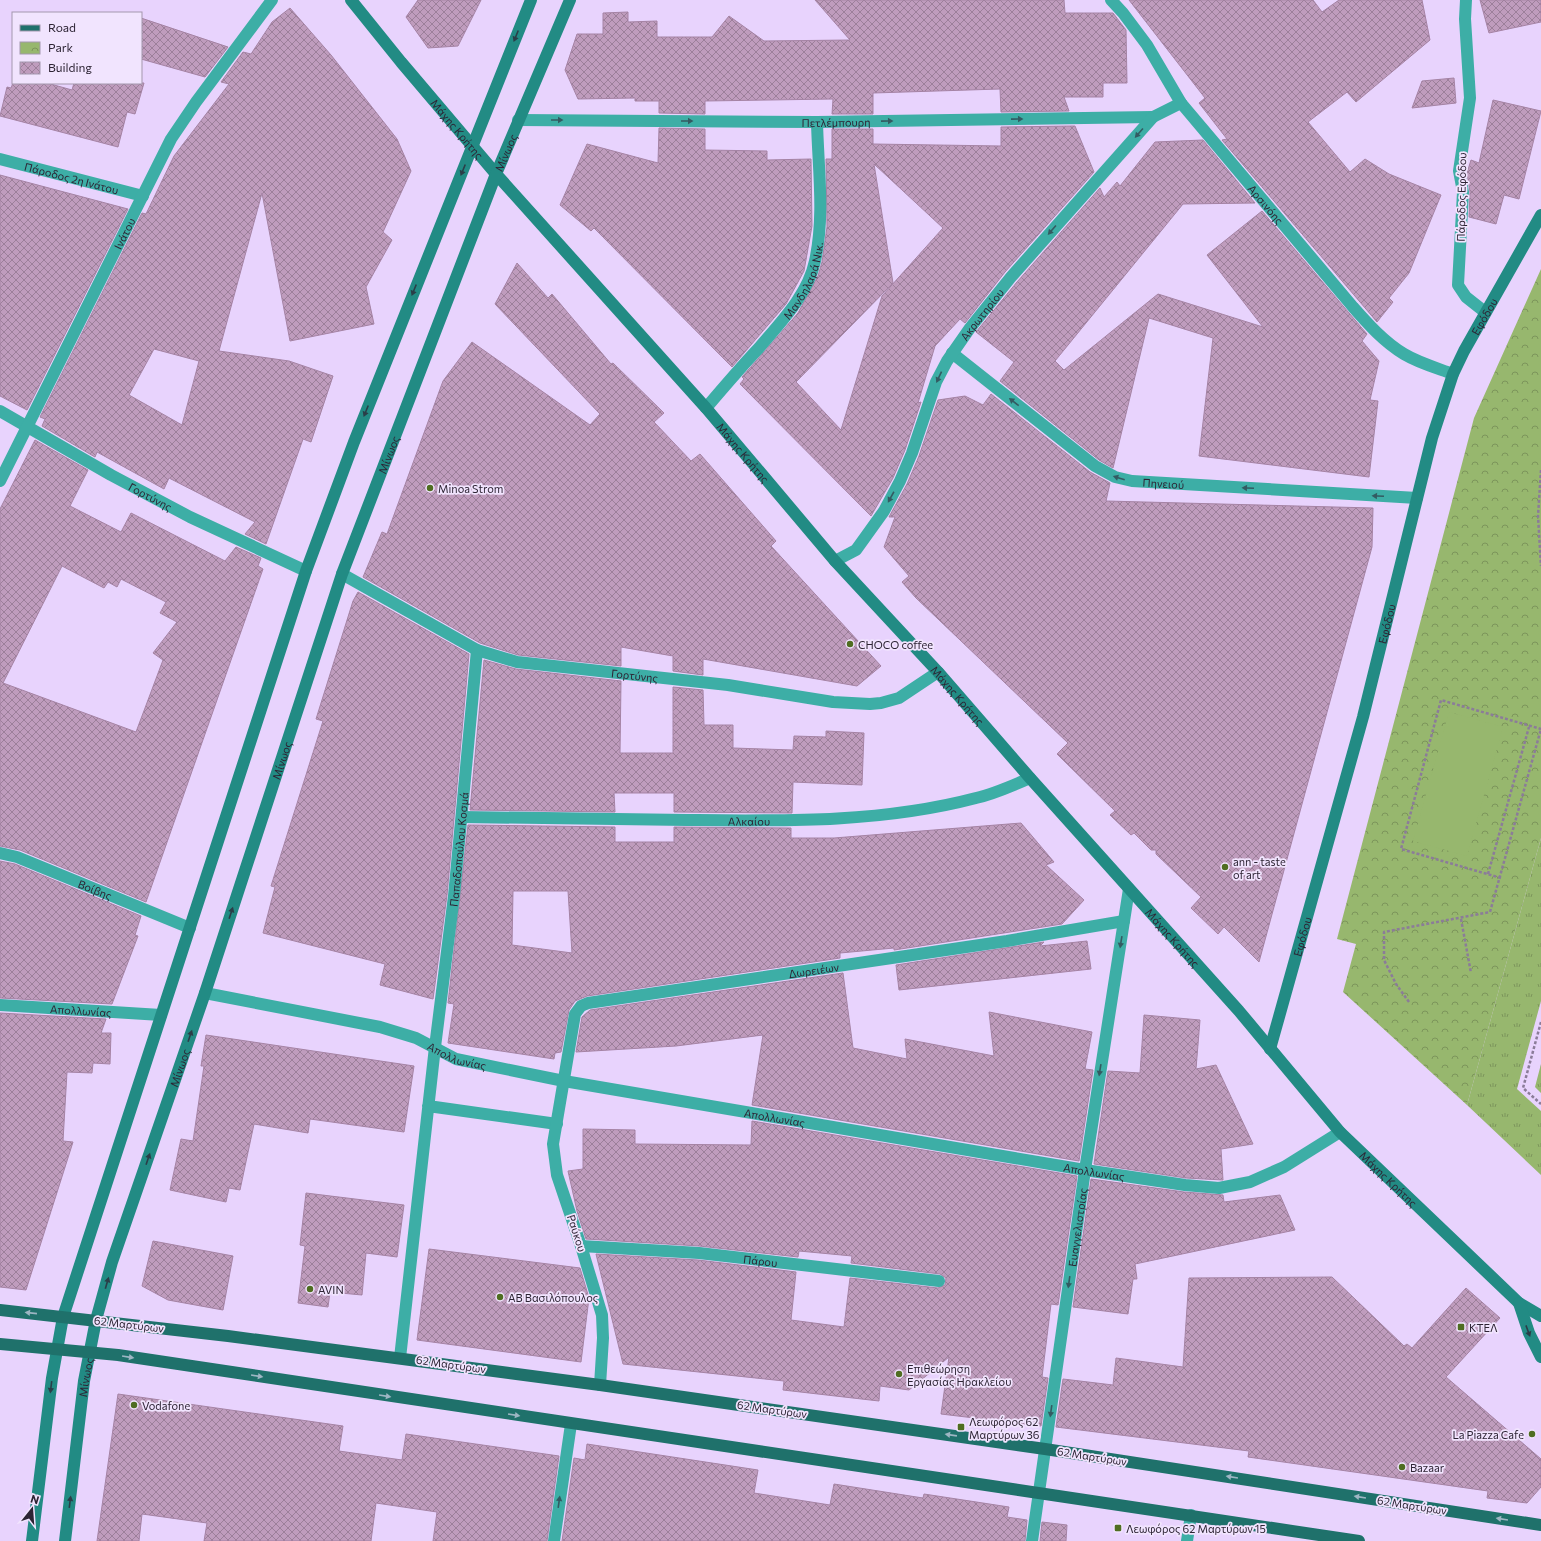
<svg xmlns="http://www.w3.org/2000/svg" width="1541" height="1541" font-family="Commissioner,sans-serif">
<style>
.grass{fill:url(#grass-tufts)}
.park{fill:url(#park-crowns)}
.garden{fill:#97b76e}
.building{fill:url(#building-cross-hatch);stroke:#a583a4;fill-rule:evenodd}
.lines{fill:none;stroke-linecap:round;stroke-linejoin:round}
.path{stroke:#8b7c99;stroke-width:2.5;stroke-dasharray:3 2;stroke-linecap:butt}
.lane{stroke:#3daea6;stroke-width:12}
.street{stroke:#3daea6;stroke-width:12}
.secondary{stroke:#228b84;stroke-width:12}
.primary{stroke:#1f716b;stroke-width:12}
.oneway{fill:#2a3e48}
.oneway2{fill:#335b62}
.oneway3{fill:#9db6c3}
.poi-dot{fill:#4f6d21;stroke:#f1e4fe;stroke-width:1.5}
.labels{text-anchor:middle;dominant-baseline:central;stroke-width:3.5;stroke-linejoin:round;paint-order:stroke}
.street-label{font-size:11px;fill:#2d2434;stroke:#f1e4fe}
.poi-label{font-size:11px;fill:#2d2434;stroke:#f1e4fe;text-anchor:start}
</style>
<defs>
<pattern id="grass-tufts" width="24" height="20" patternUnits="userSpaceOnUse"><rect width="24" height="20" fill="#97b76e"/><path d="M3 7l-1-3M5 7V3M7 7l1-3M15 17l-1-3M17 17v-4M19 17l1-3" fill="none" stroke="#7c955b"/></pattern>
<pattern id="park-crowns" width="20" height="18" patternUnits="userSpaceOnUse"><rect width="20" height="18" fill="#97b76e"/><path d="M2 6a3 3 0 1 1 6 0M12 15a3 3 0 1 1 6 0" fill="none" stroke="#7c955b"/></pattern>
<pattern id="building-cross-hatch" width="8" height="8" patternUnits="userSpaceOnUse"><rect width="8" height="8" fill="#bf9cbd"/><path d="M0 0l8 8M0 8l8-8" fill="none" stroke="#9c7f9a"/></pattern>
</defs>
<rect width="100%" height="100%" fill="#e8d3fd"/>
<path class="grass" d="M1541 838V1001L1517 1089 1541 1111V1175L1467 1105Z
M1541 1064V1093L1535 1087Z"/>
<path class="park" d="M1541 269V838L1467 1105 1343 992 1356 944 1337 939 1474 418Z"/>
<path class="garden" d="M1449 712 1503 727 1467 856 1413 841Z"/>
<path class="building" d="M418 0H481L458 46 428 48 406 17Z
M815 0H1064L1065 13H1113L1126 30 1127 83H1103V97H1064L1069 111 1001 112 1000 89 873 93V114H832L833 99 705 101V114L659 113V101H635V98L578 99 565 70 577 34H603V13L628 12V22L657 21V37H712L729 16 764 41 850 40Z
M1129 0H1313L1322 12 1339 0H1422L1430 40 1356 102 1347 92 1308 122 1350 172 1365 159 1389 174 1441 195 1409 273 1389 298 1393 302 1377 322 1222 140 1227 139 1199 103 1205 98Z
M1480 0H1541V22L1489 33Z
M290 8 331 55 397 139 411 171 383 232 392 240 366 287 374 324 290 341 262 193 219 351 289 361 333 376 311 442 303 439 266 544 245 534 255 522 169 478 164 489 97 452 95 457 42 426 45 419 40 417 142 213 146 214 174 156 229 84 221 82 243 52 251 54 272 22ZM154 349 199 361 182 425 129 395Z
M141 18 228 47 205 77 141 59Z
M1454 78 1456 103 1412 108 1422 81Z
M13 83H47L72 90 74 83H144L135 114 127 112 118 147 0 116 7 87 11 88Z
M1493 100 1541 111 1519 199 1504 195 1496 224 1469 217 1470 192 1467 173 1471 160 1479 163Z
M1075 126 1094 172 1005 272 965 323 960 319 935 346 918 403 921 402 905 450 893 478 871 516 740 384 744 379 742 377 798 313 818 276 822 262 827 227 826 159H832V129H873V144L1001 146V127ZM874 164 943 228 882 296 841 430 796 382 893 283Z
M659 128 705 129V150L767 151V160L811 159 812 226 804 271 786 304 732 367 594 228 591 231 560 205 587 144 658 163Z
M1203 140 1255 203 1183 204 1055 361 1064 370 1158 294 1263 327 1207 255 1262 211 1367 334 1362 341 1379 361 1370 400 1378 401 1369 477 1199 456 1213 338 1149 318 1113 468 1099 460 1000 381 1014 362 976 332 1017 282 1100 188 1104 197 1117 182 1120 186 1155 142Z
M0 175 128 209 27 410 0 396Z
M517 263 548 298 552 294 611 364 613 363 664 413 654 422 691 461 700 454 776 541 771 546 881 666 857 686 703 659V675L673 671V656L621 647V666L518 655 480 643 363 577 382 532 387 534 443 381 472 342 590 425 600 414 495 304Z
M991 394 1090 472 1110 483 1106 501 1373 508 1372 547 1259 962 1224 927 1218 934 1191 908 1201 897 1156 854V850H1151L1134 833 1131 835 1110 815 1115 811 1057 754 1068 743 916 598 902 582 909 576 884 547 895 517H889L907 484 919 456 938 400 965 396 983 405Z
M35 440 88 470 70 506 121 532 131 513 225 561 236 547 261 558 258 566 263 569 146 902 20 850 0 846V509ZM62 566 104 588 108 582 117 587 121 579 166 602 160 613 177 622 153 653 163 660 136 732 3 683Z
M358 592 469 654 447 895 433 999 380 985 385 964 263 933 275 887 271 886 323 721 316 719 353 601Z
M484 660 516 669 621 681 620 753H673V687L703 690 704 725H733V748L793 750 794 736 826 737V731L864 733 862 785 793 782 792 813 674 812V793H614L615 812 470 810Z
M1021 823 1054 862 1046 865 1084 900 1062 924 894 950V948L840 953V958L587 996 575 1001 569 1010 561 1052 555 1053 554 1059 448 1043 454 1004 448 1003 468 825 615 827V842H674V827L791 828V838H834ZM513 891H568L572 953 512 945Z
M0 861 15 864 141 916 135 935 138 936 112 1004 0 998Z
M1087 941 1091 969 899 990 896 965 1044 942 1040 946Z
M843 973 853 1048 907 1059 905 1039 994 1056 989 1012 1092 1032 1085 1069 1093 1070 1079 1161 752 1105 763 1035 676 1046 576 1052 582 1017 590 1010Z
M0 1013 106 1019 101 1033H111L110 1064 93 1063 92 1073 67 1072 63 1141 73 1142 26 1290 0 1287Z
M1144 1015 1200 1020 1196 1069 1216 1065 1253 1144 1221 1149 1223 1180 1186 1178 1094 1164 1108 1071 1140 1073Z
M206 1035 414 1066 404 1132 310 1119 308 1133 254 1124 240 1190 229 1188 226 1202 170 1190 181 1139 193 1141 204 1066H201Z
M752 1121 1077 1176 1058 1305 1051 1304 1042 1377 1048 1378 1041 1426 941 1414 949 1357 909 1390 880 1386 879 1401 783 1390 784 1381 623 1364 596 1254 698 1260 796 1272 791 1320 844 1327 850 1278 938 1288 945 1285 946 1278 940 1274 851 1263 852 1256 799 1251 798 1257 699 1246 586 1239 577 1211 568 1171 583 1169V1129L635 1130V1144L751 1145Z
M1091 1179 1184 1192 1223 1195 1224 1202 1280 1195 1295 1230 1135 1264 1137 1279H1133L1128 1314 1073 1307Z
M306 1193 404 1205 397 1257 366 1253 362 1295 330 1292 328 1307 298 1303 305 1246 300 1245Z
M153 1241 233 1256 223 1310 168 1300 142 1286Z
M429 1249 580 1268 589 1298 581 1362 417 1340Z
M1332 1277 1404 1346 1407 1344 1412 1348 1466 1288 1500 1318 1446 1377 1541 1459V1487L1527 1503 1487 1498 1488 1491 1248 1457 1249 1451 1056 1427 1063 1379 1113 1385 1116 1358 1183 1367 1189 1278Z
M118 1394 343 1426 339 1451 402 1460 406 1434 559 1456 547 1541H433L437 1512 376 1503 371 1541H204L207 1523 142 1514 139 1541H97Z
M587 1444 758 1470 754 1493 830 1505 834 1484 923 1498 924 1494 1009 1507 1007 1517 1027 1520 1025 1541H562L574 1458 585 1460Z
M1042 1522 1067 1525 1066 1541H1040Z"/>
<g class="lines">
<path class="path" d="M1541 470 1538 516 1541 566
M1488 874 1529 727
M1501 878 1401 849 1441 700 1541 729
M1461 919 1471 973
M1409 1002 1396 984 1384 960V932L1490 912 1541 729
M1541 1022 1523 1088 1541 1104"/>
<path class="lane" d="M428 1106 557 1124
M400 1358 435 1047"/>
<g class="street">
<path id="s1" d="M1111 0 1123 13 1147 45 1181 103 1353 307C1368 324 1384 342 1404 354 1419 363 1437 368 1453 374"/>
<path d="M1466 0 1465 19 1470 98 1459 171 1463 192 1458 285 1466 297 1485 312"/>
<path id="s2" d="M518 120 817 122 1153 117"/>
<path id="s3" d="M0 159 143 196"/>
<path id="s4" d="M952 353 1095 466 1115 477 1132 481 1417 498"/>
<path id="s5" d="M706 408C723 388 740 368 758 349 780 323 808 295 815 261 825 216 818 167 817 122"/>
<path id="s6" d="M0 411 111 475 190 517 306 571"/>
<path id="s7" d="M0 481 171 139 196 102 272 0"/>
<path id="s8" d="M835 561 856 550 884 511 900 481 912 453 936 382 947 361 970 328 1011 277 1153 117 1181 103"/>
<path id="s9" d="M342 574 477 650 517 662 728 685 833 702 870 704 881 703 899 698 938 672"/>
<path id="s10" d="M463 817C537 818 612 819 687 820 784 821 881 823 976 798 994 794 1012 786 1030 778"/>
<path id="s11" d="M0 853 17 857 190 928"/>
<path id="s12" d="M205 993 380 1027 416 1038 456 1059 564 1081 1085 1170 1185 1185 1219 1188 1250 1182 1284 1167 1340 1132"/>
<path id="s13" d="M0 1005 161 1015"/>
<path id="s14" d="M435 1047 454 896 477 650"/>
<path id="s15" d="M581 1246 699 1253 939 1281"/>
<path id="s16" d="M600 1385 603 1338 602 1315 581 1246 557 1175 553 1144 575 1014 581 1006 588 1003 1007 941 1124 921"/>
<path d="M554 1541 571 1424"/>
<path id="s17" d="M1032 1541 1085 1170 1129 889"/>
<path d="M1187 1541 1191 1515"/>
</g>
<g class="secondary">
<path id="s18" d="M351 0 401 62 496 174 706 408 835 561 938 672 1030 778 1239 1011 1340 1132 1519 1303 1541 1316"/>
<path id="s19" d="M1270 1049 1363 717 1432 438 1453 374 1464 351 1541 215"/>
<path d="M1519 1303 1529 1333 1541 1357"/>
<path d="M32 1541 52 1378 63 1317 306 571 354 442 531 0"/>
<path id="s20" d="M65 1541 84 1381 96 1320 112 1262 205 993 342 574 496 174 570 0"/>
</g>
<path class="primary" d="M0 1310 228 1336 600 1385 1045 1449 1541 1525
M0 1344 118 1355 1359 1541"/>
</g>
<defs><path id="oneway-solid" d="M-6-.8H1V-3.2L6.5 0L1 3.2V.8H-6Z"/></defs>
<g class="oneway">
<use href="#oneway-solid" transform="translate(516 36) rotate(112)"/>
<use href="#oneway-solid" transform="translate(463 170) rotate(112)"/>
<use href="#oneway-solid" transform="translate(414 290) rotate(112)"/>
<use href="#oneway-solid" transform="translate(366 411) rotate(112)"/>
<use href="#oneway-solid" transform="translate(231 913) rotate(-72)"/>
<use href="#oneway-solid" transform="translate(190 1036) rotate(-71)"/>
<use href="#oneway-solid" transform="translate(148 1159) rotate(-71)"/>
<use href="#oneway-solid" transform="translate(107 1283) rotate(-74)"/>
<use href="#oneway-solid" transform="translate(1528 1331) rotate(70)"/>
<use href="#oneway-solid" transform="translate(51 1387) rotate(97)"/>
<use href="#oneway-solid" transform="translate(70 1502) rotate(-83)"/>
</g>
<g class="oneway2">
<use href="#oneway-solid" transform="translate(1017 119) rotate(-1)"/>
<use href="#oneway-solid" transform="translate(557 120)"/>
<use href="#oneway-solid" transform="translate(687 121)"/>
<use href="#oneway-solid" transform="translate(887 121) rotate(-1)"/>
<use href="#oneway-solid" transform="translate(1139 133) rotate(131)"/>
<use href="#oneway-solid" transform="translate(1052 230) rotate(131)"/>
<use href="#oneway-solid" transform="translate(939 377) rotate(115)"/>
<use href="#oneway-solid" transform="translate(1014 402) rotate(-142)"/>
<use href="#oneway-solid" transform="translate(1119 478) rotate(-163)"/>
<use href="#oneway-solid" transform="translate(1248 488) rotate(-177)"/>
<use href="#oneway-solid" transform="translate(1378 496) rotate(-177)"/>
<use href="#oneway-solid" transform="translate(891 497) rotate(119)"/>
<use href="#oneway-solid" transform="translate(1121 942) rotate(99)"/>
<use href="#oneway-solid" transform="translate(1100 1070) rotate(99)"/>
<use href="#oneway-solid" transform="translate(1069 1282) rotate(98)"/>
<use href="#oneway-solid" transform="translate(1051 1411) rotate(98)"/>
<use href="#oneway-solid" transform="translate(559 1502) rotate(-82)"/>
</g>
<g class="oneway3">
<use href="#oneway-solid" transform="translate(31 1313) rotate(-174)"/>
<use href="#oneway-solid" transform="translate(128 1357) rotate(9)"/>
<use href="#oneway-solid" transform="translate(257 1376) rotate(9)"/>
<use href="#oneway-solid" transform="translate(385 1396) rotate(9)"/>
<use href="#oneway-solid" transform="translate(514 1415) rotate(9)"/>
<use href="#oneway-solid" transform="translate(951 1435) rotate(-172)"/>
<use href="#oneway-solid" transform="translate(1232 1477) rotate(-171)"/>
<use href="#oneway-solid" transform="translate(1360 1497) rotate(-171)"/>
<use href="#oneway-solid" transform="translate(1502 1519) rotate(-171)"/>
</g>
<g class="poi-dot">
<circle cx="430" cy="488" r="4"/>
<circle cx="850" cy="644" r="4"/>
<circle cx="1225" cy="867" r="4"/>
<circle cx="310" cy="1289" r="4"/>
<circle cx="500" cy="1297" r="4"/>
<rect x="1457" y="1323" width="8" height="8" rx="2"/>
<circle cx="899" cy="1374" r="4"/>
<circle cx="134" cy="1405" r="4"/>
<rect x="957" y="1423" width="8" height="8" rx="2"/>
<circle cx="1532" cy="1434" r="4"/>
<circle cx="1402" cy="1467" r="4"/>
<rect x="1114" y="1524" width="8" height="8" rx="2"/>
</g>
<g class="labels">
<g class="street-label">
<text stroke="none"><textPath href="#s2" startOffset="318">Πετλέμπουρη</textPath></text>
<text stroke="none"><textPath href="#s18" startOffset="167">Μάχης Κρήτης</textPath></text>
<text stroke="none"><textPath href="#s20" startOffset="1461">Μίνωος</textPath></text>
<text stroke="none"><textPath href="#s3" startOffset="74">Πάροδος 2η Ινάτου</textPath></text>
<text transform="translate(1461 197) rotate(-89)">Πάροδος Εφόδου</text>
<text stroke="none"><textPath href="#s1" startOffset="257">Αρσινόης</textPath></text>
<text stroke="none"><textPath href="#s7" startOffset="277">Ινάτου</textPath></text>
<text stroke="none"><textPath href="#s5" startOffset="162">Μανδηλαρά Νικ.</textPath></text>
<text stroke="none"><textPath href="#s8" startOffset="293">Ακρωτηρίου</textPath></text>
<text stroke="none"><textPath href="#s19" startOffset="765">Εφόδου</textPath></text>
<text stroke="none"><textPath href="#s18" startOffset="599">Μάχης Κρήτης</textPath></text>
<text stroke="none"><textPath href="#s20" startOffset="1137">Μίνωος</textPath></text>
<text stroke="none"><textPath href="#s4" startOffset="254">Πηνειού</textPath></text>
<text stroke="none"><textPath href="#s6" startOffset="173">Γορτύνης</textPath></text>
<text stroke="none"><textPath href="#s19" startOffset="441">Εφόδου</textPath></text>
<text stroke="none"><textPath href="#s9" startOffset="315">Γορτύνης</textPath></text>
<text stroke="none"><textPath href="#s18" startOffset="923">Μάχης Κρήτης</textPath></text>
<text stroke="none"><textPath href="#s20" startOffset="813">Μίνωος</textPath></text>
<text stroke="none"><textPath href="#s10" startOffset="286">Αλκαίου</textPath></text>
<text stroke="none"><textPath href="#s14" startOffset="199">Παπαδοπούλου Κοσμά</textPath></text>
<text stroke="none"><textPath href="#s11" startOffset="102">Βοίβης</textPath></text>
<text stroke="none"><textPath href="#s19" startOffset="117">Εφόδου</textPath></text>
<text stroke="none"><textPath href="#s18" startOffset="1247">Μάχης Κρήτης</textPath></text>
<text stroke="none"><textPath href="#s16" startOffset="626">Δωρειέων</textPath></text>
<text stroke="none"><textPath href="#s13" startOffset="81">Απολλωνίας</textPath></text>
<text stroke="none"><textPath href="#s12" startOffset="261">Απολλωνίας</textPath></text>
<text stroke="none"><textPath href="#s20" startOffset="489">Μίνωος</textPath></text>
<text stroke="none"><textPath href="#s12" startOffset="585">Απολλωνίας</textPath></text>
<text stroke="none"><textPath href="#s12" startOffset="909">Απολλωνίας</textPath></text>
<text stroke="none"><textPath href="#s18" startOffset="1571">Μάχης Κρήτης</textPath></text>
<text stroke="none"><textPath href="#s17" startOffset="317">Ευαγγελιστρίας</textPath></text>
<text transform="translate(577 1233) rotate(72)">Ραύκου</text>
<text stroke="none"><textPath href="#s15" startOffset="180">Πάρου</textPath></text>
<text transform="translate(129 1324) rotate(7)">62 Μαρτύρων</text>
<text transform="translate(451 1364) rotate(8)">62 Μαρτύρων</text>
<text stroke="none"><textPath href="#s20" startOffset="165">Μίνωος</textPath></text>
<text transform="translate(772 1409) rotate(8)">62 Μαρτύρων</text>
<text transform="translate(1092 1456) rotate(9)">62 Μαρτύρων</text>
<text transform="translate(1412 1505) rotate(9)">62 Μαρτύρων</text>
</g>
<g class="poi-label">
<text x="438" y="488">Minoa Strom</text>
<text x="858" y="644">CHOCO coffee</text>
<text x="1233" y="861">ann - taste<tspan x="1233" dy="13">of art</tspan></text>
<text x="318" y="1289">AVIN</text>
<text x="508" y="1297">ΑΒ Βασιλόπουλος</text>
<text x="1469" y="1327">ΚΤΕΛ</text>
<text x="907" y="1368">Επιθεώρηση<tspan x="907" dy="13">Εργασίας Ηρακλείου</tspan></text>
<text x="142" y="1405">Vodafone</text>
<text x="969" y="1421">Λεωφόρος 62<tspan x="969" dy="13">Μαρτύρων 36</tspan></text>
<text x="1524" y="1434" text-anchor="end">La Piazza Cafe</text>
<text x="1410" y="1467">Bazaar</text>
<text x="1126" y="1528">Λεωφόρος 62 Μαρτύρων 15</text>
</g>
</g>
<rect x="12" y="12" width="130" height="72" fill="#f1e4fe" stroke="#a397ad"/>
<rect x="20" y="25" width="20" height="6" fill="#1f716b" stroke="#a397ad"/>
<text x="48" y="32" font-size="12" fill="#2d2434">Road</text>
<rect x="20" y="42" width="20" height="12" fill="url(#park-crowns)" stroke="#a397ad"/>
<text x="48" y="52" font-size="12" fill="#2d2434">Park</text>
<rect x="20" y="62" width="20" height="12" fill="url(#building-cross-hatch)" stroke="#a397ad"/>
<text x="48" y="72" font-size="12" fill="#2d2434">Building</text>
<g transform="translate(32 1509) rotate(17)" stroke="#f1e4fe" stroke-width="3" paint-order="stroke">
<path d="M0-3L7 15L0 10L-7 15Z" fill="#2d2434"/>
<text y="-6" font-size="11" font-weight="bold" text-anchor="middle" fill="#2d2434">N</text>
</g>
</svg>
